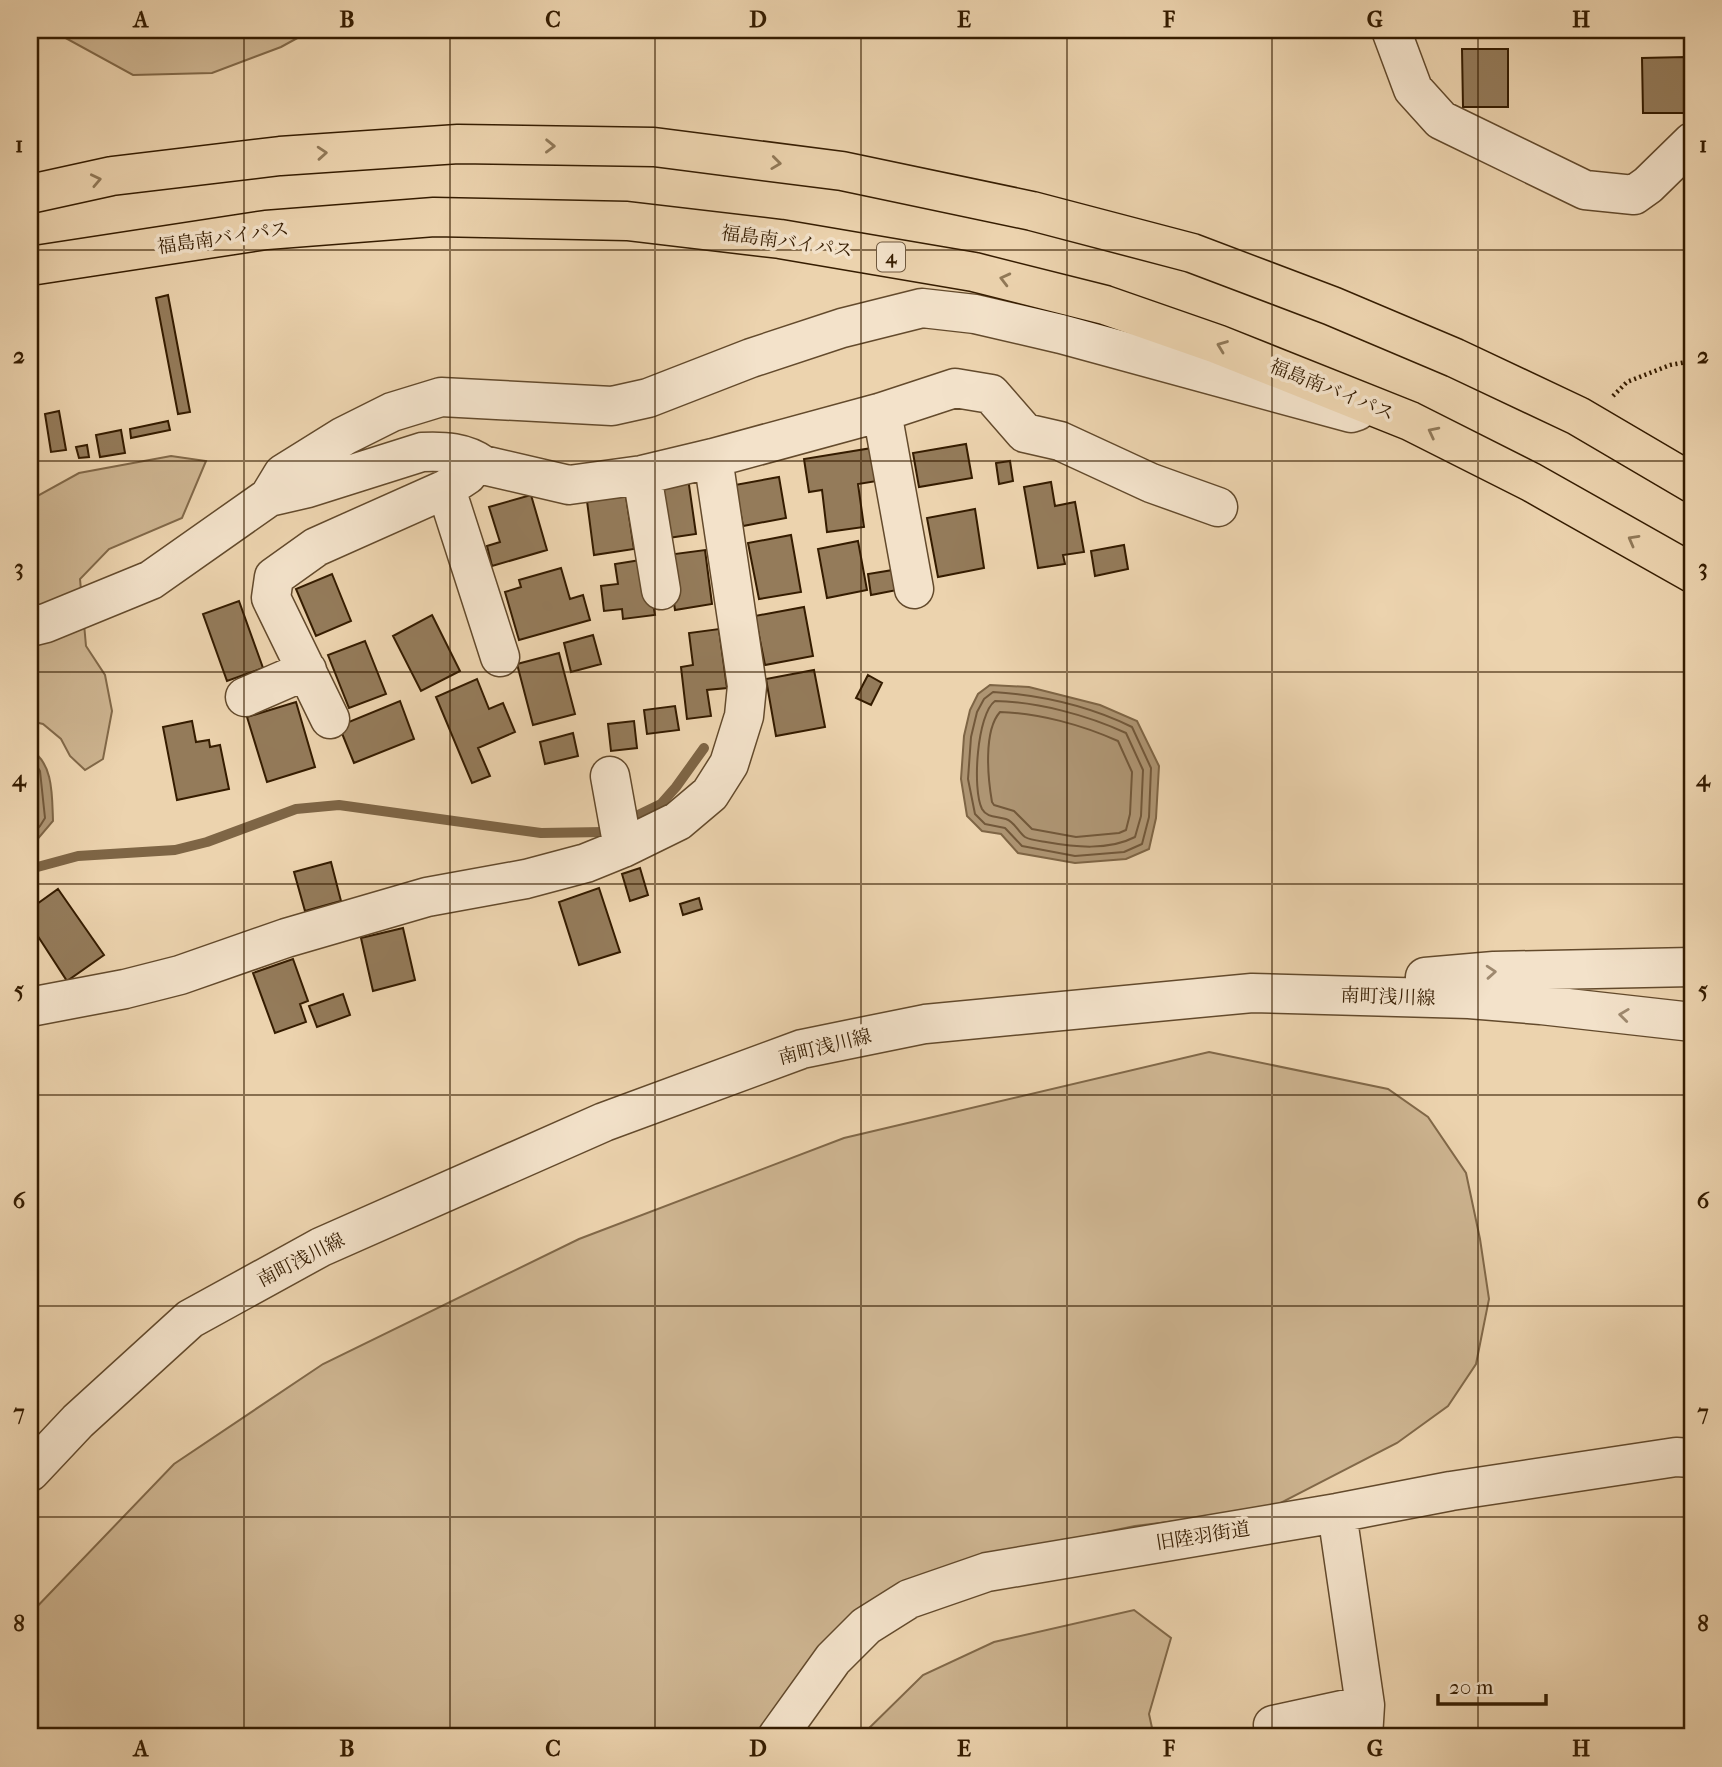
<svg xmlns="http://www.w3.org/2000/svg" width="1722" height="1767" font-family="'IM FELL French Canon','Noto Serif JP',serif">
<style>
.green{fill:#cdb490;stroke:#816848;stroke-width:2}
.water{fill:#ae9573;stroke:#7e6545;stroke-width:2}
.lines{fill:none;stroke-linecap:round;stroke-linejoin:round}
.shore{stroke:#72583a;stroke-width:2}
.stream{stroke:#7e6545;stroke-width:10}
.building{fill:#947b5a;stroke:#351c00;stroke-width:2}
.minor-casing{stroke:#634a2c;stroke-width:41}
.highway-casing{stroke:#351c00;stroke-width:41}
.path{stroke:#351c00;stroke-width:4.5;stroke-dasharray:2 3.5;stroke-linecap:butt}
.minor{stroke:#f3e2ca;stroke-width:38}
.highway{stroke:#ecd3ae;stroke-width:38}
.oneway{stroke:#907857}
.oneway2{stroke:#9e896f}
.grid{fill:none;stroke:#351c00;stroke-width:2;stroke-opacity:0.55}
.labels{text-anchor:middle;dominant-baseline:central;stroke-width:7;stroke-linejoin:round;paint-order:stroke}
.shield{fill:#f3e2ca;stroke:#6e573d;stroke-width:2}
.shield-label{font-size:18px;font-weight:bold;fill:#351c00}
.street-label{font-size:19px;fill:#351c00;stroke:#f3e2ca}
.neatline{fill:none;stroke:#351c00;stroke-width:2.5}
.grid-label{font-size:23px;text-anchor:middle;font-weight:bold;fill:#351c00}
</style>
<rect width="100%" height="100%" fill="#ecd3ae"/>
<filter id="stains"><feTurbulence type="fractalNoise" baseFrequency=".00286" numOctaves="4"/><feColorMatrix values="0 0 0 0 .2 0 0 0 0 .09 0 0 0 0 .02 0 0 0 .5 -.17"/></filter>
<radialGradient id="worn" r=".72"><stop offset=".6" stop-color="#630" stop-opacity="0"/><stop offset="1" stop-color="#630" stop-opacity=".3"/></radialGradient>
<path class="green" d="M30 30H312L281 47 212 73 133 75 62 36 30 33Z
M171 456 206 461 182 518 109 549 80 579 86 646 105 675 112 711 103 759 85 770 70 756 61 739 43 724 30 721V500L79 473Z
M1209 1052 1388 1089 1428 1117 1466 1173 1480 1239 1489 1299 1476 1364 1448 1406 1397 1443 1267 1510 1135 1526 1009 1552 901 1588 759 1737H30V1614L174 1464 323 1364 579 1239 844 1138Z
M1134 1610 1171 1638 1149 1714 1154 1737H860L923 1675 994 1642Z"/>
<path class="water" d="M990 685 1029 687 1100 705 1137 721 1159 766 1156 818 1149 849 1126 859 1075 863 1018 853 1001 834 982 831 967 816 961 779 964 736 970 710 978 694Z
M30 750C54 762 52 798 53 821L36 841 30 844Z"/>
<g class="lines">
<path class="shore" d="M993 692C1040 695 1089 706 1132 727L1151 768 1149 817 1142 844 1124 852 1075 856 1022 846 1005 828 985 824 975 814 968 779 971 737 977 712 984 699Z
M995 701C1038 702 1087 715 1126 733L1143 770 1141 816 1135 837C1108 851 1074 847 1046 842 1040 841 1030 840 1025 837 1018 832 1015 822 1006 819 997 816 987 818 982 809 972 789 977 714 995 701Z
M1000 712C1039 713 1082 725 1118 741L1132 772 1130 814 1126 830 1119 833 1076 837 1032 829 1014 811 994 805 992 802C988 779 983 731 1000 712Z
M30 758 33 760 40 771 45 818 40 826 30 836"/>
<path class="stream" d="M632 818 661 804 676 787 704 748
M30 869 78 856 175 850 207 842 296 809 339 805 541 833 604 832"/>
</g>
<path class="building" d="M1452 30H1510V37H1452Z
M1559 30H1618V36H1559Z
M1644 30H1691V33H1644Z
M1462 49H1508V107H1463Z
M1685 57 1686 113H1643L1642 58Z
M168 295 190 412 178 414 156 298Z
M59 411 66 450 51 452 45 414Z
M168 421 170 430 131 438 130 429Z
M121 430 125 453 100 457 96 435Z
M966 444 972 478 919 487 913 453Z
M87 445 89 457 79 458 76 447Z
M872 448 877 481 858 484 864 527 827 532 822 490 809 492 804 459Z
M1010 461 1013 481 999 484 996 463Z
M779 477 786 518 743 526 735 485Z
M688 478 696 534 661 539 653 484Z
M1051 482 1055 506 1075 502 1084 552 1063 555 1065 564 1038 568 1024 487Z
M531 495 547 550 492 566 487 546 500 542 489 507Z
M626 496 634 549 594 555 587 501Z
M975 509 984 568 938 577 927 518Z
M791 535 801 592 759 599 748 543Z
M858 541 867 590 827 598 818 549Z
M1124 545 1128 569 1095 576 1091 551Z
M705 550 712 604 675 610 667 555Z
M647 559 655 615 623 619 622 609 604 611 601 586 618 584 615 564Z
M561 568 570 599 583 595 590 620 519 640 505 592 521 587 519 580Z
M893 570 897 590 871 595 868 574Z
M332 574 351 621 316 636 296 589Z
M239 601 263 668 227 681 203 614Z
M804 607 813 656 765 665 755 616Z
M432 615 460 671 421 691 393 636Z
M719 629 727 688 707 690 711 716 687 719 681 667 693 665 689 633Z
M593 635 601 664 571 672 564 643Z
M365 641 386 694 349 708 328 655Z
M559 653 575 714 533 725 517 664Z
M814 670 825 727 776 736 766 679Z
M868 675 882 683 871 705 856 698Z
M477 679 489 709 503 703 515 732 478 748 490 776 472 783 436 697Z
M400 701 414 739 354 763 339 726Z
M296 702 315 767 267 782 247 717Z
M675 706 679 730 647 734 644 710Z
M192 721 196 742 209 740 210 747 220 745 229 789 177 800 163 727Z
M634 721 637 748 611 751 608 724Z
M573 733 578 756 545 764 540 742Z
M331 862 341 901 305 911 294 872Z
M640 868 648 895 630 901 622 874Z
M599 888 620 952 579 965 559 902Z
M58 889 104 955 67 981 30 924V909Z
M699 898 702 909 683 915 680 904Z
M403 928 415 980 373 991 361 938Z
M293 959 308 1001 300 1004 306 1022 275 1033 253 973Z
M343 994 350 1015 317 1027 309 1006Z"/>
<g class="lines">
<g class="minor-casing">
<path id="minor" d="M1391 30 1413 89 1441 120 1585 190 1634 195 1648 185 1692 142
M882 412 914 589
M467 475 446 489 500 657
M642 475 661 590
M269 497 283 474 344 436 392 412 441 397 612 406 648 398 751 358 842 328 922 308 975 314 1061 334 1351 413 1357 411
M30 627 46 623 151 580 269 497 308 488 422 452C444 451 465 452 483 465L569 485 642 475 713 458 882 412 955 388 991 394 1025 433 1060 441 1151 483 1218 507
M245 697 307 670
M330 719 271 598 274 577 316 547 446 489
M610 776 623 848
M1425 977 1494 971 1692 967
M30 1007 125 989 180 975 286 938 427 897 526 879 586 863 623 848 678 821 710 794 729 764 744 716 747 686 713 458
M30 1472 78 1421 190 1319 321 1247 604 1122 802 1049 925 1024 1252 993 1469 999 1541 1005 1692 1022
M1337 1513 1365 1705 1363 1737
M1273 1725 1365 1705
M777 1737 833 1659 866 1626 909 1599 987 1572 1337 1513 1451 1491 1676 1457 1692 1458"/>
</g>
<g class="highway-casing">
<path id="highway" d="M30 194 112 176 280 156 458 144 654 147 842 171 1032 211 1192 253 1332 306 1455 358 1578 416 1692 483
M30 266 266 230 434 217 627 221 780 239 974 272 1105 305 1217 344 1410 421 1531 482 1692 573"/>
</g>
<path class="path" d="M1613 396 1627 382 1670 365 1692 361"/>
<use href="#minor" class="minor"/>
<use href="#highway" class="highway"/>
</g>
<defs><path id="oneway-chevron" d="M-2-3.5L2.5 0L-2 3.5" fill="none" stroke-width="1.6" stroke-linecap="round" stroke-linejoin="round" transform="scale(1.75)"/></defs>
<g class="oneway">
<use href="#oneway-chevron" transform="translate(550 146) rotate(1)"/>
<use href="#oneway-chevron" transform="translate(322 153) rotate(-4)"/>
<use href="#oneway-chevron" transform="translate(776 163) rotate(7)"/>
<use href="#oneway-chevron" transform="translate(96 180) rotate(-12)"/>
<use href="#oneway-chevron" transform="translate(1005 279) rotate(-166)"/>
<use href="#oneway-chevron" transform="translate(1222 346) rotate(-159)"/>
<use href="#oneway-chevron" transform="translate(1433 432) rotate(-153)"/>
<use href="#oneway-chevron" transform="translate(1633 540) rotate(-151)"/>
</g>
<g class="oneway2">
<use href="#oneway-chevron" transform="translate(1491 972) rotate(-4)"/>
<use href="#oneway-chevron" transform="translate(1624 1015) rotate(-173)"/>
</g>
<path class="grid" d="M244 30V1737M450 30V1737M655 30V1737M861 30V1737M1067 30V1737M1272 30V1737M1478 30V1737M30 250H1692M30 461H1692M30 672H1692M30 884H1692M30 1095H1692M30 1306H1692M30 1517H1692"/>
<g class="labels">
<rect class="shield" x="877" y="242.5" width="28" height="29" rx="5"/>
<g class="shield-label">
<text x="891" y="257">4</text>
</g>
<g class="street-label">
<text transform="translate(223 238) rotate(-8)">福島南バイパス</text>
<text transform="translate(787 242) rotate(8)">福島南バイパス</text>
<text transform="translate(1332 390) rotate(22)">福島南バイパス</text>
<text transform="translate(1388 997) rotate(2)">南町浅川線</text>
<text transform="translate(825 1047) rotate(-14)">南町浅川線</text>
<text transform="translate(301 1260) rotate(-27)">南町浅川線</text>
<text transform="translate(1203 1536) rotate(-9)">旧陸羽街道</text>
</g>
</g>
<rect width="1722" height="1767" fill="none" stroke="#ecd3ae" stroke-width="77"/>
<path d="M1438 1694v10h108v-10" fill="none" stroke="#351c00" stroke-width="3.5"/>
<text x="1449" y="1694" font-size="21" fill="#351c00" stroke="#f3e2ca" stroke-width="5" paint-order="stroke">20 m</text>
<rect x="38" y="38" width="1646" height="1690" class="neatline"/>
<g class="grid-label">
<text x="141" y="27">A</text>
<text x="347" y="27">B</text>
<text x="553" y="27">C</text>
<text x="758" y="27">D</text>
<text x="964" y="27">E</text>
<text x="1169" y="27">F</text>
<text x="1375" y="27">G</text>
<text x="1581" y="27">H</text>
<text x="19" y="152">1</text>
<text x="1703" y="152">1</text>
<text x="19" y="363">2</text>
<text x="1703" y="363">2</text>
<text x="19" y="575">3</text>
<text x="1703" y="575">3</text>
<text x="19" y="786">4</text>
<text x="1703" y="786">4</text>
<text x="19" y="997">5</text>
<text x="1703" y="997">5</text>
<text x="19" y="1208">6</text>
<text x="1703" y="1208">6</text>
<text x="19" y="1420">7</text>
<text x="1703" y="1420">7</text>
<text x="19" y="1631">8</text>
<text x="1703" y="1631">8</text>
<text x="141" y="1756">A</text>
<text x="347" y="1756">B</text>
<text x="553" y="1756">C</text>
<text x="758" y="1756">D</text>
<text x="964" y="1756">E</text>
<text x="1169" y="1756">F</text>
<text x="1375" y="1756">G</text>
<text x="1581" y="1756">H</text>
</g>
<rect width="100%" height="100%" filter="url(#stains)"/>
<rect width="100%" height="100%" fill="url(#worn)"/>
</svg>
